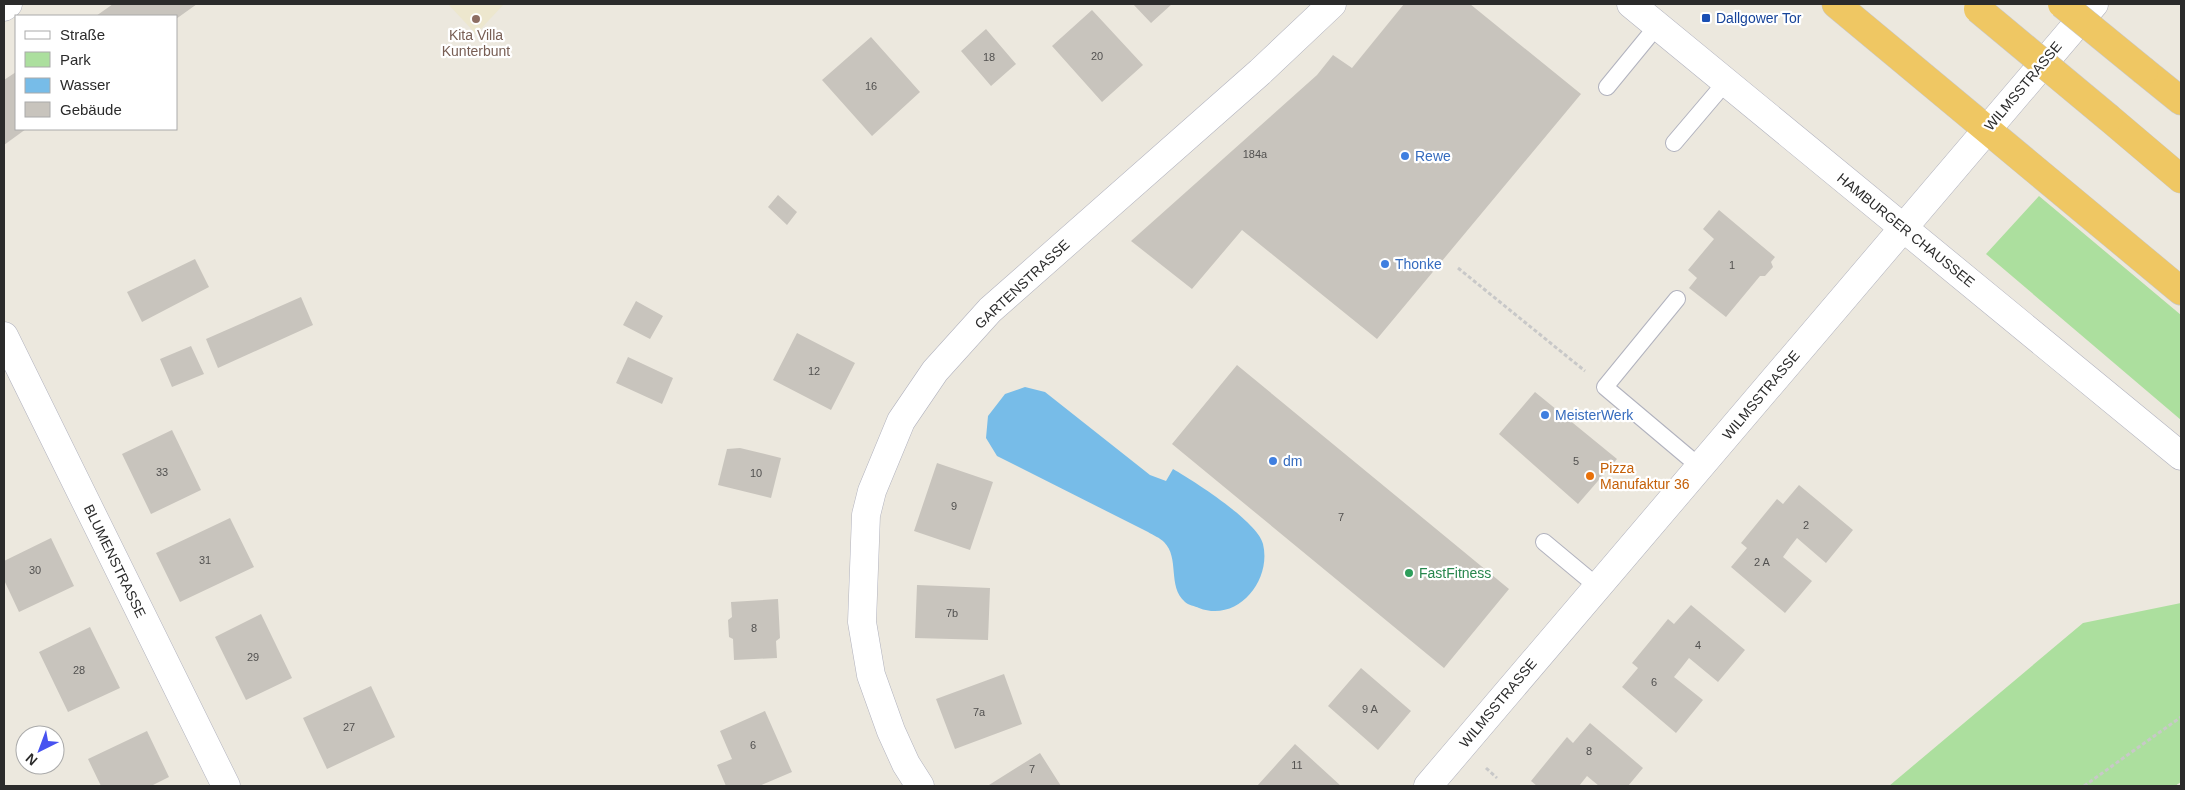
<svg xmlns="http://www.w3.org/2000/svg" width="2185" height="790" font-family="Arial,sans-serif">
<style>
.education{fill:#ede7ce}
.green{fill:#acdf9e}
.water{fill:#77bce8}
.building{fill:#c8c4bd}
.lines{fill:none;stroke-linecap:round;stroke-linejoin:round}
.service-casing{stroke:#b1b2be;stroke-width:18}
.minor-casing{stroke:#b1b2be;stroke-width:29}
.tertiary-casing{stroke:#b1b2be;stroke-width:29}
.trunk-casing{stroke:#c8c8c8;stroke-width:29}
.path{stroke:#c8c8c8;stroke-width:3;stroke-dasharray:4 2.5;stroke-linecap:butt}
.service{stroke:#fff;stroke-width:16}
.minor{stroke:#fff;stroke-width:28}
.tertiary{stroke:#fff;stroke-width:28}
.trunk{stroke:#efc763;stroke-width:28}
.trunk-bridge-casing{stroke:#c8c8c8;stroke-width:29;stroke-linecap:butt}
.trunk-bridge{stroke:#efc763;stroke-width:28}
.transit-dot{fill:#1a4fb4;stroke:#fff;stroke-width:2}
.education-dot{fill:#8d6e63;stroke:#fff;stroke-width:2}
.shop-dot{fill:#3f7fe0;stroke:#fff;stroke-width:2}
.food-dot{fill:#e8710a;stroke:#fff;stroke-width:2}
.leisure-dot{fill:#2e9e5b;stroke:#fff;stroke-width:2}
.labels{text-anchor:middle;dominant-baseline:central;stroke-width:4.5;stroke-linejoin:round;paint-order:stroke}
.number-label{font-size:11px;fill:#525150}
.transit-label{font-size:14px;fill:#164399;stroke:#fff;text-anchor:start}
.education-label{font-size:14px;fill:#785e54;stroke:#fff}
.street-label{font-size:14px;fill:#2b2b2b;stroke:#fff}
.shop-label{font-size:14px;fill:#366cbe;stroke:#fff;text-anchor:start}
.food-label{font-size:14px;fill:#c56008;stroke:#fff;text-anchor:start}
.leisure-label{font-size:14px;fill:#27864d;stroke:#fff;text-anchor:start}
</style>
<rect width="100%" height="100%" fill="#ece8de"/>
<path class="education" d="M448 4H504L476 34Z"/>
<path class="green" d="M2039 196 2181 315V420L1986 254Z
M2181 603V782L2175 786H1889L2083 623Z"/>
<path class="water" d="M1025 387 1045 392 1150 475 1166 481 1173 469C1194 481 1258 522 1263 544 1272 581 1237 623 1199 608 1195 606 1188 605 1185 602 1167 586 1180 558 1164 542 1160 538 1153 535 1148 532L997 456 986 438 988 416 1005 394Z"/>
<path class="building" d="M113 4H197L176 19V16H96Z
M1133 4H1172L1151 23Z
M1404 4H1470L1581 94 1377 339 1242 230 1192 289 1131 241 1317 75 1333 55 1352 68Z
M1092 10 1143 65 1102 102 1052 46Z
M986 29 1016 64 991 86 961 51Z
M871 37 920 92 872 136 822 80Z
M16 72V129H26L4 145V80Z
M778 195 797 212 787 225 768 207Z
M1719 210 1775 257 1771 262 1773 267 1765 276H1760L1726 317 1689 288 1697 278 1688 270 1714 239 1703 229Z
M195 259 209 287 142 322 127 292Z
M301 297 313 325 218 368 206 339Z
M636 301 663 316 650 339 623 325Z
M797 333 855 363 831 410 773 380Z
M191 346 204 374 172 387 160 359Z
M628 357 673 378 662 404 616 383Z
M1237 365 1509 589 1444 668 1172 444Z
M1535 392 1617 459 1578 504 1499 434Z
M172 430 201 490 151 514 122 454Z
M740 448 781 458 771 498 718 485 727 449Z
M937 463 993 482 970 550 914 531Z
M1799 485 1853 530 1826 563 1797 538 1790 547 1783 557 1812 581 1785 613 1731 567 1747 548 1741 543 1777 499 1783 504Z
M230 518 254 567 180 602 156 553Z
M51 538 74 586 19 612 4 580V561Z
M917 585 990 588 988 640 915 638Z
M778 599 780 638 776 641 777 658 734 660 733 639 729 637 728 620 732 617 731 602Z
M1691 605 1745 650 1718 682 1689 658 1682 667 1674 677 1703 700 1676 733 1622 687 1638 668 1632 663 1651 640 1668 619 1674 624Z
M261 614 292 678 246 700 215 637Z
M90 627 120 688 68 712 39 652Z
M1361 668 1411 711 1378 750 1328 706Z
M1004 674 1022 724 955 749 936 699Z
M371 686 395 737 327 769 303 718Z
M765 711 792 772 759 786H726L717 765 732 759 720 731Z
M1590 723 1643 768 1628 786H1599L1587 776 1579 786H1537L1531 781 1567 737 1573 743Z
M147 731 169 777 151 786H101L88 759Z
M1295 744 1341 786H1257Z
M1040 753 1061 786H990L989 785Z"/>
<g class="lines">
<g class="service-casing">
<path id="service" d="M1607 87 1657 26
M1674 143 1725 83
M1677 299 1605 387 1700 467
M1544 542 1598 587"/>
</g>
<g class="minor-casing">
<path id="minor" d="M1631 4 2181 456
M4 7 8 4
M4 336 226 786
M920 786 906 764 891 731 871 675 862 622 866 515 872 491 901 421 935 371 990 310 1260 72 1332 4"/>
</g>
<g class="tertiary-casing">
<path id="tertiary" d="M1428 786 2094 4"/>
</g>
<g class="trunk-casing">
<path id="trunk" d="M1836 4 2181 291
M2144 71 2181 101
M2109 118 2181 179"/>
</g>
<path class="path" d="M1458 268 1585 371
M1486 768 1497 778
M2084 786 2181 717"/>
<use href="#service" class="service"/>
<use href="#minor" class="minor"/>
<use href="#tertiary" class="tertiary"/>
<use href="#trunk" class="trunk"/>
<g class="trunk-bridge-casing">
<path id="trunk-bridge" d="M2062 4 2144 71
M1978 9 2109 118"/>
</g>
<use href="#trunk-bridge" class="trunk-bridge"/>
</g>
<rect class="transit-dot" x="1701" y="13" width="10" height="10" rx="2.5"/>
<circle class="education-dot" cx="476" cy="19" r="5"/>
<g class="shop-dot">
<circle cx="1405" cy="156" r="5"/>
<circle cx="1385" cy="264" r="5"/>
<circle cx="1545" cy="415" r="5"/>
<circle cx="1273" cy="461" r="5"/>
</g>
<circle class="food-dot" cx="1590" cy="476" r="5"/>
<circle class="leisure-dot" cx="1409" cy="573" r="5"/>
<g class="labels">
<g class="number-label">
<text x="1097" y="56">20</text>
<text x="989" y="57">18</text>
<text x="871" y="86">16</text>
<text x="1255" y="154">184a</text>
<text x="1732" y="265">1</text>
<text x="814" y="371">12</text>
<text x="1576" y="461">5</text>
<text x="162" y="472">33</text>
<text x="756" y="473">10</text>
<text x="954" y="506">9</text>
<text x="1341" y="517">7</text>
<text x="1806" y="525">2</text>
<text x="205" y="560">31</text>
<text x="1762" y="562">2 A</text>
<text x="35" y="570">30</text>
<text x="952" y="613">7b</text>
<text x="754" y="628">8</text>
<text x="1698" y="645">4</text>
<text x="253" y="657">29</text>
<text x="79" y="670">28</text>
<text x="1654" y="682">6</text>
<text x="1370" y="709">9 A</text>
<text x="979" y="712">7a</text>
<text x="349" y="727">27</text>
<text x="753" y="745">6</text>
<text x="1589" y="751">8</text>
<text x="1297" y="765">11</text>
<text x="1032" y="769">7</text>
</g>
<g class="transit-label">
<text x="1716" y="18">Dallgower Tor</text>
</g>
<g class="education-label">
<text x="476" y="35">Kita Villa<tspan x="476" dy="16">Kunterbunt</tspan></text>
</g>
<g class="street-label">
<text transform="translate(2023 86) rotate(-50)">WILMSSTRASSE</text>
<text transform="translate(1906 230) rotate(39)">HAMBURGER CHAUSSEE</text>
<text transform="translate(1022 284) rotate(-43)">GARTENSTRASSE</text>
<text transform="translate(1761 395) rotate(-50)">WILMSSTRASSE</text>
<text transform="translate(115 561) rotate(64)">BLUMENSTRASSE</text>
<text transform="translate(1498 703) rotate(-50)">WILMSSTRASSE</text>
</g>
<g class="shop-label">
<text x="1415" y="156">Rewe</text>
<text x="1395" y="264">Thonke</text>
<text x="1555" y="415">MeisterWerk</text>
<text x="1283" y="461">dm</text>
</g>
<g class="food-label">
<text x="1600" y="468">Pizza<tspan x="1600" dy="16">Manufaktur 36</tspan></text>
</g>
<g class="leisure-label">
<text x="1419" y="573">FastFitness</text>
</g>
</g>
<rect width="2185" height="790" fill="none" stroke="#2b2b2b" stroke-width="10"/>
<rect x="15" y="15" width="162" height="115" fill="#ffffff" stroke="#aaaaaa"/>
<rect x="25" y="31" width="25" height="8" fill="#ffffff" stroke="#aaaaaa"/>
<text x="60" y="40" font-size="15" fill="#2b2b2b">Straße</text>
<rect x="25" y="52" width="25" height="15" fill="#acdf9e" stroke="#aaaaaa"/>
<text x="60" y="65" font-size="15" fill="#2b2b2b">Park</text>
<rect x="25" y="78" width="25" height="15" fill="#77bce8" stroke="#aaaaaa"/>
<text x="60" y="90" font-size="15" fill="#2b2b2b">Wasser</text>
<rect x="25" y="102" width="25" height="15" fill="#c8c4bd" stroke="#aaaaaa"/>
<text x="60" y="115" font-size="15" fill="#2b2b2b">Gebäude</text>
<g transform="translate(40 750) rotate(222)"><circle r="24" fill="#ffffff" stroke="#aaaaaa"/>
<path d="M0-4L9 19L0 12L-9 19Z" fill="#4752f0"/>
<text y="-8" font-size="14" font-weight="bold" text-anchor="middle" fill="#2b2b2b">N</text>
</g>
</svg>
